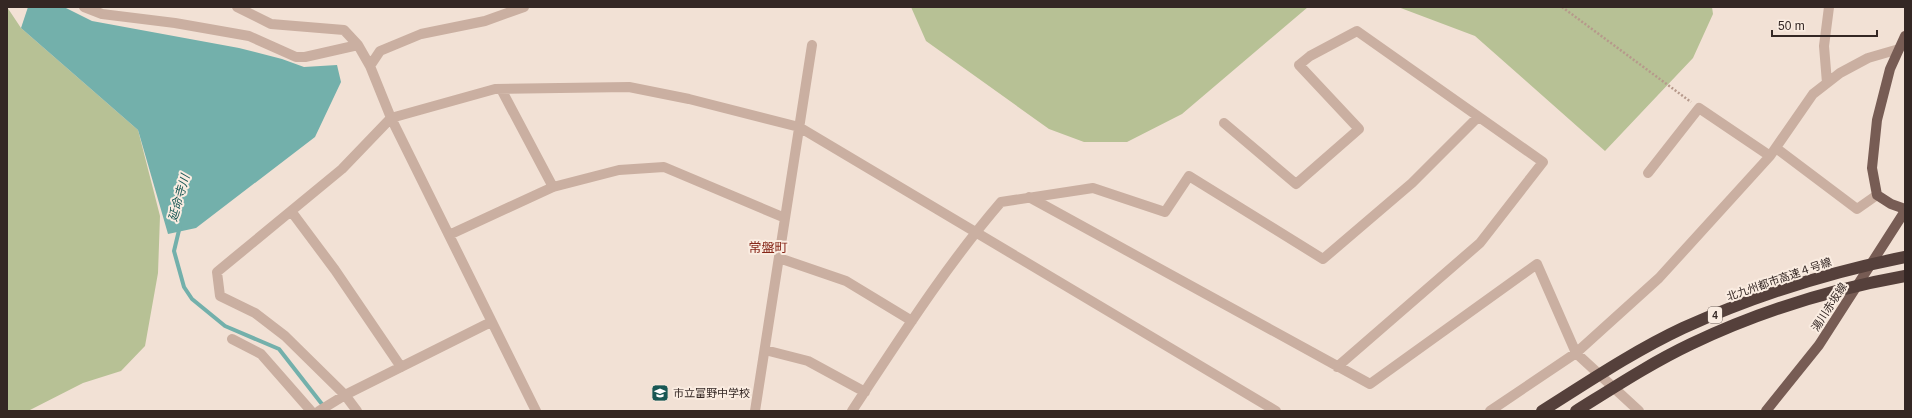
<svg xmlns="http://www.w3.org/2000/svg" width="1912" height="418" font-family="Helvetica,'Noto Sans JP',sans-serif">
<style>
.green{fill:#b7c195}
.water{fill:#73b0ab}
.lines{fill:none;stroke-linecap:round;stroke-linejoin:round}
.stream{stroke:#73b0ab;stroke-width:4}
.path{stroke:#b6998b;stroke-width:2.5;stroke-dasharray:2 2;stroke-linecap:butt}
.minor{stroke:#caafa1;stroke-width:10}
.major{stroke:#775c54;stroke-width:10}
.highway-bridge{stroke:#55403b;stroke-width:12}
.labels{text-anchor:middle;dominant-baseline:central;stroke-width:4;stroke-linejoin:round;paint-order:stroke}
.shield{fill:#faece1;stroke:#6f625d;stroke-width:1}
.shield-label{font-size:10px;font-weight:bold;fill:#342724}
.street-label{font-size:11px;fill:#342724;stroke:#faece1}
.poi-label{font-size:11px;fill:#342724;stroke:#faece1;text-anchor:start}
.water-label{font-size:12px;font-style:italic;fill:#185754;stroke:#faece1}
.quarter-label{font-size:13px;fill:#862719;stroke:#faece1}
</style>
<rect width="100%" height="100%" fill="#f2e1d5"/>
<path class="green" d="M7 7 21 28 138 130 160 216 158 273 145 346 121 371 83 383 28 411H7Z
M911 7H1308L1182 114 1127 142H1084L1049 129 926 41Z
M1398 7H1712L1713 14 1693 58 1605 151 1475 36Z"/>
<path class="water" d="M28 7H64L92 21 239 48 282 59 304 67 337 65 341 82 315 137 196 228 168 234 138 130 21 28Z"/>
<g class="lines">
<path class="stream" d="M180 226 174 251 184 287 192 299 225 326 279 349 325 408"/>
<path class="path" d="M1562 7 1691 102"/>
<path class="minor" d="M84 7 102 14 175 23 249 36 296 57H305L358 45 370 66 391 118 536 411
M237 7 271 24 344 30 358 45
M370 66 380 51 421 34 485 21 524 7
M1827 83 1824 46 1829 7
M501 89 553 187
M1224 123 1296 184 1359 129 1299 65 1310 56 1357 31 1543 162 1480 243 1337 367
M1776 148 1857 209 1877 195
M1648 173 1699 108 1770 156
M1029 197 1370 384 1537 264 1576 353 1639 411
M291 211 335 270 401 367
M449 235 553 187 619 170 664 167 785 218
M779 258 846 281 912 321
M232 339 261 354 311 411
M765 350 808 361 865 392
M319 411 345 395 491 322
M357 411 345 395 285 336 255 313 220 296 217 272 342 169 391 118 495 89 629 87 689 99 799 127 1276 411
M755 411 812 45
M852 411C899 340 945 267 1001 202L1093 188 1165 212 1189 176 1323 259 1412 183 1478 117
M1490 411 1576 353 1659 278 1770 156 1813 94 1840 73 1868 58 1899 49"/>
<path class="major" d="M1905 36 1890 69 1877 120 1872 168 1877 195 1891 204 1905 209
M1766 411 1819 345 1905 211"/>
<path class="highway-bridge" d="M1542 411C1588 382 1634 351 1683 328 1754 296 1829 272 1905 257
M1576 411C1613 388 1651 363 1691 344 1758 312 1832 289 1905 276"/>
</g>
<defs>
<g id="school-square" transform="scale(0.9)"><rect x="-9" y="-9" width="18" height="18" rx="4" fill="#185754" stroke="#faece1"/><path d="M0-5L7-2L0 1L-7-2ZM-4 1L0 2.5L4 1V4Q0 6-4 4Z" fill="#fff"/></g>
</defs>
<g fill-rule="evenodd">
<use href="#school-square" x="660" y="393"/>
</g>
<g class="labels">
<rect class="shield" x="1708" y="307" width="14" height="16" rx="3"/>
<g class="shield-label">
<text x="1715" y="315">4</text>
</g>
<g class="street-label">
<text transform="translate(1779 279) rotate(-19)">北九州都市高速４号線</text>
<text transform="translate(1829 307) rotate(-57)">湯川赤坂線</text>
</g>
<g class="poi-label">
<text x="673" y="393">市立富野中学校</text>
</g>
<g class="water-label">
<text transform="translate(179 198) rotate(-74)">延命寺川</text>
</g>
<g class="quarter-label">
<text x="768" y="247">常盤町</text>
</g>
</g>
<rect width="1912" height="418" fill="none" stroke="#342724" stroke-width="16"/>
<path d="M1772 30v6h105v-6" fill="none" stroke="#342724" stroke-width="2"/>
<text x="1778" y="30" font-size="12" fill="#342724" stroke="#faece1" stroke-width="3" paint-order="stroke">50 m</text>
</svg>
